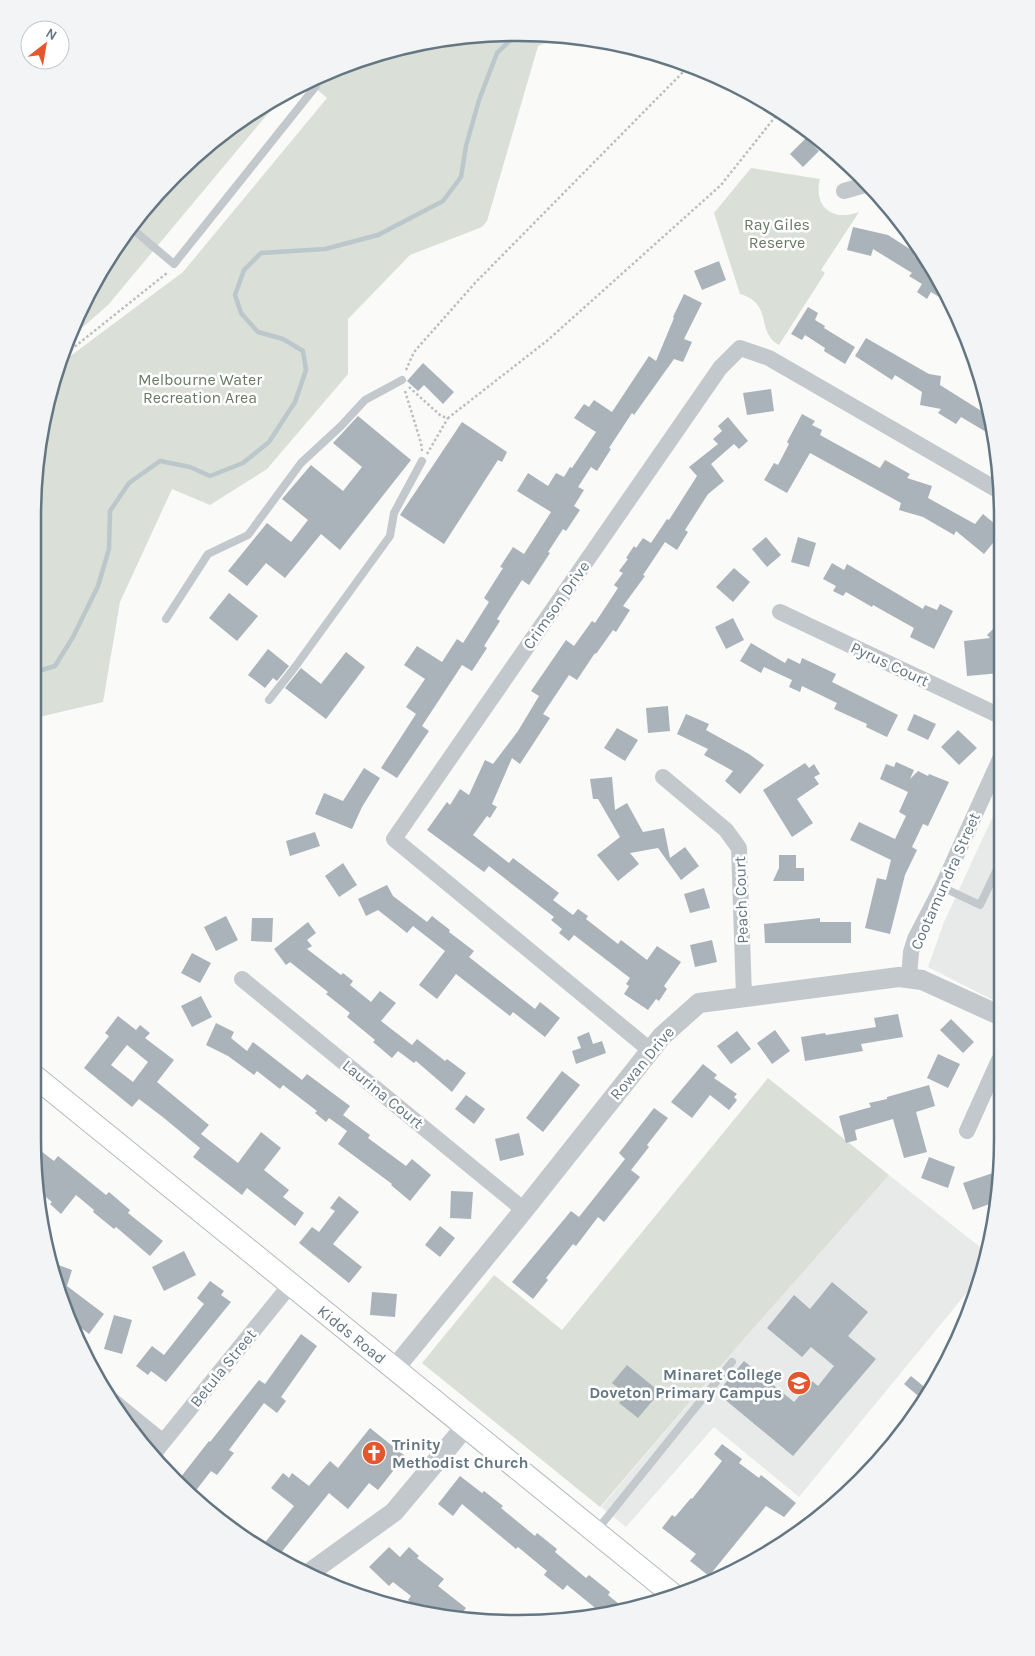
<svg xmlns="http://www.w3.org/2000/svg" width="1035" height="1656" font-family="Karla,sans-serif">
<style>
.built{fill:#e8e9e9}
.green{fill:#dadfd7}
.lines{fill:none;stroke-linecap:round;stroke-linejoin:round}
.stream{stroke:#bbc7cb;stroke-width:4.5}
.building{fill:#aab3b9;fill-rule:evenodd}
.secondary-casing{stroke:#b3babf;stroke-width:24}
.path{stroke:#bbbfc2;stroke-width:2.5;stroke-dasharray:2.5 2.5;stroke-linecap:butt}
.service{stroke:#c3c8cc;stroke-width:8}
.minor{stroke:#c3c8cc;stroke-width:16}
.tertiary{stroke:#c3c8cc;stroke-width:20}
.secondary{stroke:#fff;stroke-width:22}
.labels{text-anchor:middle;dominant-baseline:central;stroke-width:5;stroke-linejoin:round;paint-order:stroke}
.park-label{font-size:16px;fill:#687a64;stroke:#fff}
.street-label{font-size:16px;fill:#657683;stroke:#fff}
.poi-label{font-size:16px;font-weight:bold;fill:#657683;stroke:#fff;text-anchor:end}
.rim{fill:none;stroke:#657683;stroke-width:2.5}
</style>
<rect width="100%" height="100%" fill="#fafaf8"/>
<path class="built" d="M1000 801 999 1003 928 967 944 922Z
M889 1175 985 1251 978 1279 799 1497 714 1427 626 1527 601 1507 743 1340Z"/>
<path class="green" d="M549 34 565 36 538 46 487 221 482 227 410 255 348 319V374L267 469 210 505 172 489 120 602 103 702 35 718 37 454 61 363 183 272 327 98 308 82 362 58 454 37Z
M285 93 108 305 67 341 70 332 133 222 198 153 275 97Z
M751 168 820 179C813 207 833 222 859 212L821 270 825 273 779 345C755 331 774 304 740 294L714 213Z
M768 1078 889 1175 743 1340 600 1507 422 1363 494 1275 562 1330Z"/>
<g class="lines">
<path class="stream" d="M35 672 55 666 73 637 98 586 109 549 110 511 129 483 160 461 190 467 210 476 243 463 269 442 295 402 306 370 303 351 283 339 258 332 241 313 235 295 244 270 261 253 325 249 378 235 443 201 461 177 466 146 479 100 497 53 516 35"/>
</g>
<path class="building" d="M806 138 819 151 803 167 790 154Z
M853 227 888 235 916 253 914 256 929 265 954 306 931 292 927 299 917 292 922 284 909 276 912 273 873 249 871 256 847 250Z
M719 261 726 280 702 290 694 271Z
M684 294 702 303 684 339 692 342 683 362 674 359 634 415 632 413 609 448 611 449 597 471 591 467 578 487 584 490 574 506 580 510 566 531 563 529 548 552 550 553 529 585 522 580 497 619 500 621 484 646 487 648 472 671 462 665 422 726 429 731 397 778 381 768 416 714 406 707 425 679 404 665 417 646 442 662 457 639 463 643 489 602 484 598 503 568 500 567 513 547 524 554 551 512 517 491 528 473 548 486 556 473 564 477 570 467 572 468 596 432 574 418 584 404 589 407 594 400 612 412 649 356 656 361 674 318 673 317Z
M808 307 818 313 815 320 825 326 824 328 855 347 845 364 824 351 825 348 805 335 802 340 791 334Z
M866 338 929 374 941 376 940 385 983 412 988 403 993 436 961 417 956 424 938 413 941 409 920 405 922 392 895 375 892 380 855 356Z
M423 363 454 392 443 404 424 385 418 391 407 381Z
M771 389 774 411 747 415 743 393Z
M802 414 815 421 812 425 822 430 820 435 880 468 885 460 910 474 907 478 932 486 928 498 975 524 983 514 1001 529V533L984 554 956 531 954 535 923 517 899 510 901 503 810 453 787 493 764 480 774 463 778 465 789 444 787 442Z
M358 416 411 460 340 550 321 534 285 578 266 563 247 586 228 571 267 523 291 542 308 520 282 499 311 465 343 491 362 467 333 443Z
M728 417 748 441 739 449 734 444 711 464 724 481 708 494 685 530 688 532 677 550 665 542 643 575 645 576 623 606 630 610 616 632 613 630 596 654 595 653 577 680 569 675 543 714 550 718 520 764 512 758 492 804 497 807 490 818 487 816 473 835 509 863 513 858 559 893 553 900 573 915 578 909 588 916 586 919 618 944 621 940 647 960 657 946 681 962 664 986 667 989 659 1001 656 999 648 1010 624 994 629 986 626 984 630 978 574 935 569 941 559 933 562 929 551 920 554 917 489 866 484 872 427 830 447 802 450 805 460 789 469 795 485 760 493 764 518 731 539 696 531 691 566 640 574 646 592 621 595 623 618 588 614 585 623 573 619 571 628 559 626 558 634 546 636 548 643 538 651 543 667 519 669 520 697 476 689 467 718 444 713 439 722 431 718 426Z
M462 422 507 452 502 462 498 460 444 544 400 515Z
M766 537 781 555 767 567 752 549Z
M798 537 816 543 809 567 791 562Z
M832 563 844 570 847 564 923 609 925 605 937 610 940 604 953 611 934 649 910 637 914 628 873 605 872 607 846 592 843 596 833 591 836 586 823 579Z
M734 568 750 582 733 602 716 587Z
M229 593 258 616 237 641 209 618Z
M733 618 744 640 726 649 715 627Z
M1001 621V673L967 676 964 641 990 638 987 635Z
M751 643 785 663 788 658 800 664 802 658 836 674 832 682 898 715 887 737 866 727 867 724 834 709 837 703 802 686 800 692 789 687 792 680 764 667 761 673 740 661Z
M268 649 289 666 277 681 273 678 265 688 248 675Z
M346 652 365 667 326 719 285 688 301 668 321 684Z
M668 706 670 731 648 733 646 708Z
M686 714 709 724 706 730 749 754 764 765 740 794 725 781 733 771 704 755 708 749 677 734Z
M914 714 936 724 928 740 907 730Z
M617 728 638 740 625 761 604 748Z
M958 730 977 748 959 765 941 747Z
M896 762 914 770 910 779 918 771 928 776 929 774 949 782 928 826 923 824 912 847 917 850 905 875 890 934 865 928 877 878 886 880 891 860 850 840 859 822 895 839 906 816 899 812 908 792 880 779 886 764 894 767Z
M805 763 809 768 814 764 820 774 814 777 819 784 797 799 813 823 792 837 763 790Z
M364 768 380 778 362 807 352 829 315 814 324 793 343 801Z
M612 777 615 810 627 803 643 832 664 828 670 858 685 847 699 866 681 880 658 848 630 853 639 864 618 881 597 855 620 837 598 799H593L590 779Z
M315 832 320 846 290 856 286 841Z
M779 855H796V868H804V881H773L779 868Z
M343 863 357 885 339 897 325 876Z
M387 885 393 896 427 922 432 916 450 930 449 932 474 951 469 957 535 1009 540 1002 560 1018 545 1037 513 1012 510 1016 456 974 437 999 419 985 445 951 413 926 407 933 378 910 366 916 358 899Z
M704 888 710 908 690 913 684 894Z
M226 916 238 940 216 951 204 927Z
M252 918H273L272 942 251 941Z
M820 918V922H851V943H765L764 924Z
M308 922 316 933 307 940 312 946 307 949 341 975 343 973 353 981 350 985 371 1002 380 991 396 1003 381 1021 412 1045 417 1039 445 1061 447 1059 466 1073 452 1092 416 1061 414 1063 398 1051 392 1058 373 1042 375 1040 347 1017 350 1013 326 994 328 992 290 962 286 965 274 949Z
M712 940 717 962 695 967 690 945Z
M192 953 211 963 200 983 181 973Z
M201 996 212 1017 192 1027 181 1006Z
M898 1014 903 1037 861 1044 863 1051 805 1061 801 1037 825 1033 826 1035 876 1027 874 1018Z
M118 1016 136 1030 140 1025 150 1033 145 1038 174 1060 157 1082 209 1125 201 1134 238 1163 261 1132 281 1148 264 1170 289 1190 283 1197 304 1213 295 1226 247 1188 242 1195 193 1157 200 1148 164 1118 139 1099 132 1107 84 1068 109 1036 105 1033ZM127 1045 148 1062 133 1082 111 1065Z
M951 1019 974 1042 963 1053 940 1030Z
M216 1023 234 1032 231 1038 247 1051 253 1042 302 1080 307 1074 350 1106 343 1115 370 1135 368 1138 406 1166 412 1159 431 1175 410 1201 391 1185 392 1184 338 1144 347 1131 329 1118 326 1122 315 1113 317 1111 283 1085 280 1089 257 1071 254 1075 228 1056 206 1045Z
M775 1030 790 1051 772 1064 757 1043Z
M737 1031 751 1049 731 1064 717 1046Z
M589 1032 593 1044 602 1041 606 1053 576 1064 572 1051 581 1048 577 1037Z
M938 1054 960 1064 948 1088 927 1078Z
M703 1064 717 1075 714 1078 737 1094 734 1097 737 1100 729 1110 710 1095 692 1118 671 1102Z
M562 1071 580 1085 543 1132 526 1118Z
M929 1085 935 1106 916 1112 927 1152 904 1158 893 1119 855 1130 857 1140 846 1143 839 1116 871 1107 869 1103 887 1099V1097Z
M466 1095 485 1109 474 1124 455 1109Z
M654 1108 668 1118 647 1145 649 1147 631 1170 640 1177 604 1222 598 1217 576 1246 573 1244 546 1278 548 1280 533 1299 512 1282 571 1211 579 1217 625 1159 619 1153Z
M519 1133 524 1155 500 1161 495 1139Z
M41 1151 54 1161 58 1156 106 1195 109 1192 130 1210 128 1213 163 1241 150 1256 116 1227 114 1229 93 1212 94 1210 76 1195 61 1214 50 1204 52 1202 42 1194 35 1157Z
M929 1157 955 1167 948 1188 921 1178Z
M999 1171 998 1201 973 1210 963 1183Z
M451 1191 473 1192 471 1219 450 1218Z
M339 1196 359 1212 333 1244 362 1267 349 1283 299 1243 312 1227 319 1232 335 1211 330 1208Z
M440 1226 455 1238 440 1257 425 1245Z
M184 1251 196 1275 164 1291 152 1267Z
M53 1263 72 1270 67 1286 104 1314 89 1334 72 1321 58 1294Z
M210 1281 224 1291 221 1295 231 1302 166 1382 151 1371 148 1375 136 1366 152 1346 164 1355 204 1304 197 1298Z
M832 1282 868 1312 848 1336 876 1359 793 1456 717 1393 744 1361 794 1402 812 1381 818 1386 834 1366 811 1347 802 1357 767 1328 794 1295 810 1309Z
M372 1292 397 1294 395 1317 370 1315Z
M114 1315 132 1320 122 1354 104 1349Z
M301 1334 317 1346 281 1397 286 1401 277 1413 264 1403 229 1450 234 1453 217 1475 211 1471 194 1493 180 1478 209 1441 210 1442 259 1380 265 1384Z
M627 1365 660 1392 638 1418 619 1403 626 1394 612 1383Z
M911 1376 928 1390 922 1399 904 1384Z
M370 1428 405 1456 378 1490 369 1483 348 1509 329 1493 280 1554 263 1545 294 1506 271 1488 283 1473 289 1478 292 1473 309 1486 330 1461 338 1468Z
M722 1444 742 1459 739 1463 759 1478 761 1475 796 1503 784 1517 766 1506 709 1576 690 1561 696 1554 662 1528 672 1515 675 1517 691 1498 692 1499 722 1461 714 1454Z
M460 1476 482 1493 484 1491 503 1506 501 1508 535 1536 537 1533 557 1549 555 1552 586 1578 589 1575 610 1592 608 1595 625 1609 599 1611 567 1585 563 1590 544 1575 547 1571 518 1547 516 1549 462 1504 453 1516 438 1504Z
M389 1547 400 1557 409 1547 419 1556 417 1558 444 1579 438 1586 466 1608 459 1617 419 1609 408 1600 411 1596 393 1582 389 1586 369 1567Z"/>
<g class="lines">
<g class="secondary-casing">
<g id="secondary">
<path id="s1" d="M33 1075 672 1594"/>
</g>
</g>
<path class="path" d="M325 80 339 69 377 55
M63 356 167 273
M406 370 414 352 475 283 689 66
M409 387 441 416 448 418 548 340 721 185 779 112
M405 391 421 443 422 451
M427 454 448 418"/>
<path class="service" d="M130 227 174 264 316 86
M166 619 208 554 248 535 301 463 341 426 365 400 402 380
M269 700 295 667 390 536 394 513 422 461
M942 887 980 905 1000 863
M597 1530 732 1362"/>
<path class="minor" d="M844 191 865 185
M780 612 1000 716
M663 777 726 830 739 848 744 996
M909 978 911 952 915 939 942 887 1000 759
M242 979 524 1210
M650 1050 394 839 720 368 740 348 769 358 1001 492
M967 1131 999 1060
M109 1398 163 1442
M155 1452 291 1284"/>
<path class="tertiary" d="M395 1368 524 1210 662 1036 699 1003 899 977 922 980 999 1015
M312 1571 394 1512 466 1426"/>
<use href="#secondary" class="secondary"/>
</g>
<defs>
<g id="school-disc" transform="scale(1.25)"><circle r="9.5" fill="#e4572e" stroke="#fff"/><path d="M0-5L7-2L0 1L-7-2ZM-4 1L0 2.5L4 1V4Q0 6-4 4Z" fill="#fff"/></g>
<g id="church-disc" transform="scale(1.25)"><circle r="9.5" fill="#e4572e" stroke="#fff"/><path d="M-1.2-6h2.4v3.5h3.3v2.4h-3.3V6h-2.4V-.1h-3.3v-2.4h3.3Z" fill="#fff"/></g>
</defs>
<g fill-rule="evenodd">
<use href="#school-disc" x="799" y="1383"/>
<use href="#church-disc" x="374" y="1453"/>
</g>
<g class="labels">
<g class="park-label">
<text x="777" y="224">Ray Giles<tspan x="777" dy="18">Reserve</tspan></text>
<text x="200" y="379">Melbourne Water<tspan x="200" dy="18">Recreation Area</tspan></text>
</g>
<g class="street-label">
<text transform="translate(556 605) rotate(-55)">Crimson Drive</text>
<text transform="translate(890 664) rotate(25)">Pyrus Court</text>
<text transform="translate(945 881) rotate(-66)">Cootamundra Street</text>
<text transform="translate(741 900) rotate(-92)">Peach Court</text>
<text transform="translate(642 1063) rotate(-50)">Rowan Drive</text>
<text transform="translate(383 1094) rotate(39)">Laurina Court</text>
<text stroke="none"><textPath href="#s1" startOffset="411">Kidds Road</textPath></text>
<text transform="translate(223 1368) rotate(-51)">Betula Street</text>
</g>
<g class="poi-label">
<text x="782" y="1374">Minaret College<tspan x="782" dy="18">Doveton Primary Campus</tspan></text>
<text x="392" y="1444" text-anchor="start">Trinity<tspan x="392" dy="18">Methodist Church</tspan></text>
</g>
</g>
<path d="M0 0H1035V1656H0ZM517 41H518A476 476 0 0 1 994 517V1139A476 476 0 0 1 518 1615H517A476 476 0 0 1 41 1139V517A476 476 0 0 1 517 41Z" fill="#f3f4f5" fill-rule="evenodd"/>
<path class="rim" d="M517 41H518A476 476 0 0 1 994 517V1139A476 476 0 0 1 518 1615H517A476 476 0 0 1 41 1139V517A476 476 0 0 1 517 41Z"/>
<g transform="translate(45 45) rotate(31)"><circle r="24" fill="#ffffff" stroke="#c1c8cd"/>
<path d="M0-4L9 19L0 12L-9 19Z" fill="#e4572e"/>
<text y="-8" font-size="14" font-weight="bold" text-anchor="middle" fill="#657683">N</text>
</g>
</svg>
